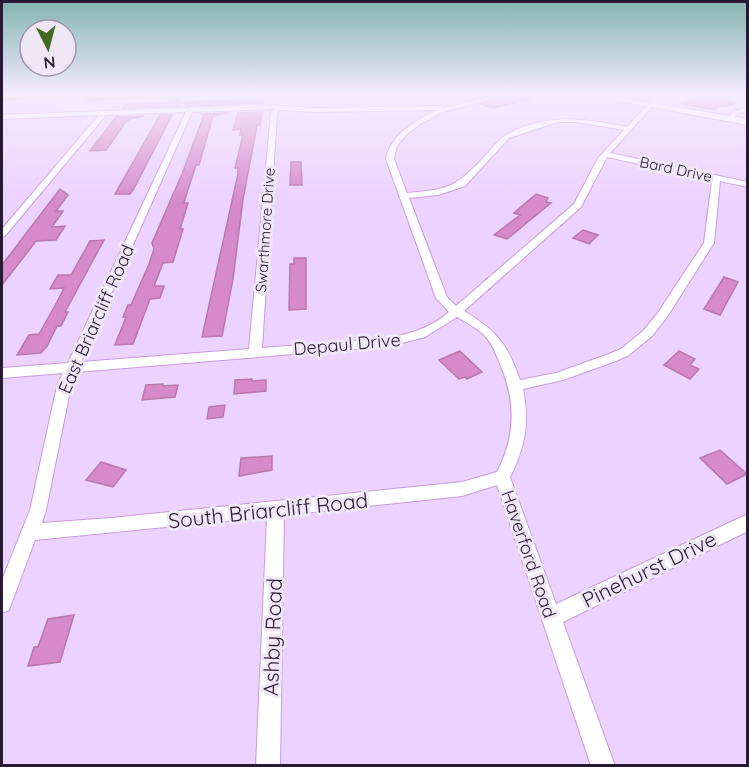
<svg xmlns="http://www.w3.org/2000/svg" width="749" height="767" font-family="Quicksand,sans-serif">
<style>
.forest{fill:#d3953f}
.building{fill:#d68acb;stroke:#b878ae;stroke-width:1.5}
.lines{fill:none;stroke-linecap:round;stroke-linejoin:round}
.minor-casing{stroke:#c69be0;stroke-width:2}
.secondary-casing{stroke:#c69be0;stroke-width:2}
.minor{fill:#fff;fill-rule:evenodd}
.secondary{fill:#fff;fill-rule:evenodd}
.labels{text-anchor:middle;dominant-baseline:central;stroke-width:6;stroke-linejoin:round;paint-order:stroke}
.far-street-label{font-size:15px;fill:#291933;stroke:#f0e7f6}
.street-label{font-size:18px;fill:#291933;stroke:#f0e7f6}
.near-street-label{font-size:21px;fill:#291933;stroke:#f0e7f6}
</style>
<rect width="100%" height="100%" fill="#ecd2fe"/>
<path class="forest" d="M2 95H260L84 101V96L2 101Z"/>
<path class="building" d="M171 95H182L178 102 179 106 123 108 126 104 167 103Z
M510 95H529L530 99 493 108 481 104Z
M708 96 735 104 718 107 715 110 681 104Z
M219 100V101L264 100 263 103 188 106 181 102Z
M262 112 260 125H257L243 199 233 279 222 336 202 337 238 174V168H235L243 135H240L241 129 233 130 238 113Z
M228 113 213 116 199 165H196L185 199 184 203H188L180 229H183L173 262 163 263 154 286H164L160 298 150 299 133 344 115 345 126 317H123L128 305H131L149 264 154 249 152 243 182 174 204 115 202 114Z
M160 115H172L133 190 130 194H115Z
M144 116 130 119 125 123 106 150 90 151 116 117Z
M291 162H301L302 185H290Z
M60 189 68 195 56 211H63L52 227 65 226 56 240 36 241 2 285V265Z
M536 194 548 198 546 202 551 203 507 239 494 235 520 215 514 213Z
M583 230 598 235 589 244 573 238Z
M104 240 65 312H68L61 326H57L47 346 41 353 17 355 29 335 39 334 57 302 64 288 50 289 58 275H71L90 241Z
M294 258H306V309L289 310 290 264H294Z
M724 277 738 282 720 315 704 309Z
M460 351 482 372 467 379 465 377 459 379 439 360Z
M679 351 695 359 690 365 699 369 690 379 664 365Z
M252 379V381L266 380V391L234 394 235 380Z
M163 384V386L178 385 175 397 142 400 146 385Z
M225 405 223 417 207 419 209 407Z
M720 450 747 474 727 484 700 458Z
M272 456V470L239 476 241 458Z
M101 462 126 470 113 487 86 480Z
M74 615 60 662 28 666 34 647H38L48 619Z"/>
<g class="lines">
<g class="minor-casing">
<path id="minor" d="M498 95H508L443 112 422 123 407 134 397 146 394 159 407 193C452 189 455 187 486 155 492 148 499 139 506 135 547 112 584 119 627 127L657 95H663L610 153 748 182V187L720 181 714 243 667 317 652 336 629 355 616 361 563 380 523 389C530 421 525 449 510 477L556 604 748 514V531L563 622 615 766H591L497 485 462 496 284 515 280 766H256L267 517 35 540 9 610 2 613V580L30 510 57 386 63 373 2 378V368L68 363 186 112 106 115 5 236 2 237V229L99 115 2 119V115L264 105 316 108 440 106 443 108ZM274 109 271 113 249 349 81 362 192 112ZM280 110 316 112 438 110C417 119 390 135 386 159L436 298 449 312C418 339 379 339 340 342 314 344 288 346 262 348L277 113ZM558 122H577L624 130 598 158 574 204 456 306 447 297 409 198 438 195 465 186 509 138ZM607 157 712 180 704 243 657 314 644 330 621 349 606 355 556 373 520 380C507 343 497 331 464 311L581 207ZM457 317C467 323 477 328 484 335 492 343 496 354 500 364 516 401 516 436 497 472L462 482 111 518 42 523 46 510 71 386 77 372 390 346 425 337Z
M748 107V111L738 113 732 120 727 119 734 111Z"/>
</g>
<g class="secondary-casing">
<path id="secondary" d="M586 95H605L748 119V125Z"/>
</g>
<use href="#minor" class="minor"/>
<use href="#secondary" class="secondary"/>
</g>
<linearGradient id="sky" x2="0" y2="1"><stop stop-color="#82b5b2"/><stop offset="0.47" stop-color="#f6ebff"/><stop offset="1" stop-color="#f6ebff" stop-opacity="0"/></linearGradient>
<rect width="749" height="202" fill="url(#sky)"/>
<g class="labels">
<g class="far-street-label">
<text transform="translate(676 169) rotate(12)">Bard Drive</text>
<text transform="translate(265 230) rotate(-86)">Swarthmore Drive</text>
</g>
<g class="street-label">
<text transform="translate(96 319) rotate(-66)">East Briarcliff Road</text>
<text transform="translate(347 344) rotate(-5)">Depaul Drive</text>
<text transform="translate(529 554) rotate(71)">Haverford Road</text>
</g>
<g class="near-street-label">
<text transform="translate(268 510) rotate(-6)">South Briarcliff Road</text>
<text transform="translate(649 569) rotate(-26)">Pinehurst Drive</text>
<text transform="translate(272 637) rotate(-88)">Ashby Road</text>
</g>
</g>
<rect width="749" height="767" fill="none" stroke="#291933" stroke-width="6"/>
<g transform="translate(48 48) rotate(174)"><circle r="28" fill="#f0e7f6" stroke="#a095a8" stroke-width="1.5"/>
<path d="M0-4.5L10 22L0 15L-10 22Z" fill="#456922"/>
<text y="-9" font-size="16" font-weight="bold" text-anchor="middle" fill="#291933">N</text>
</g>
</svg>
